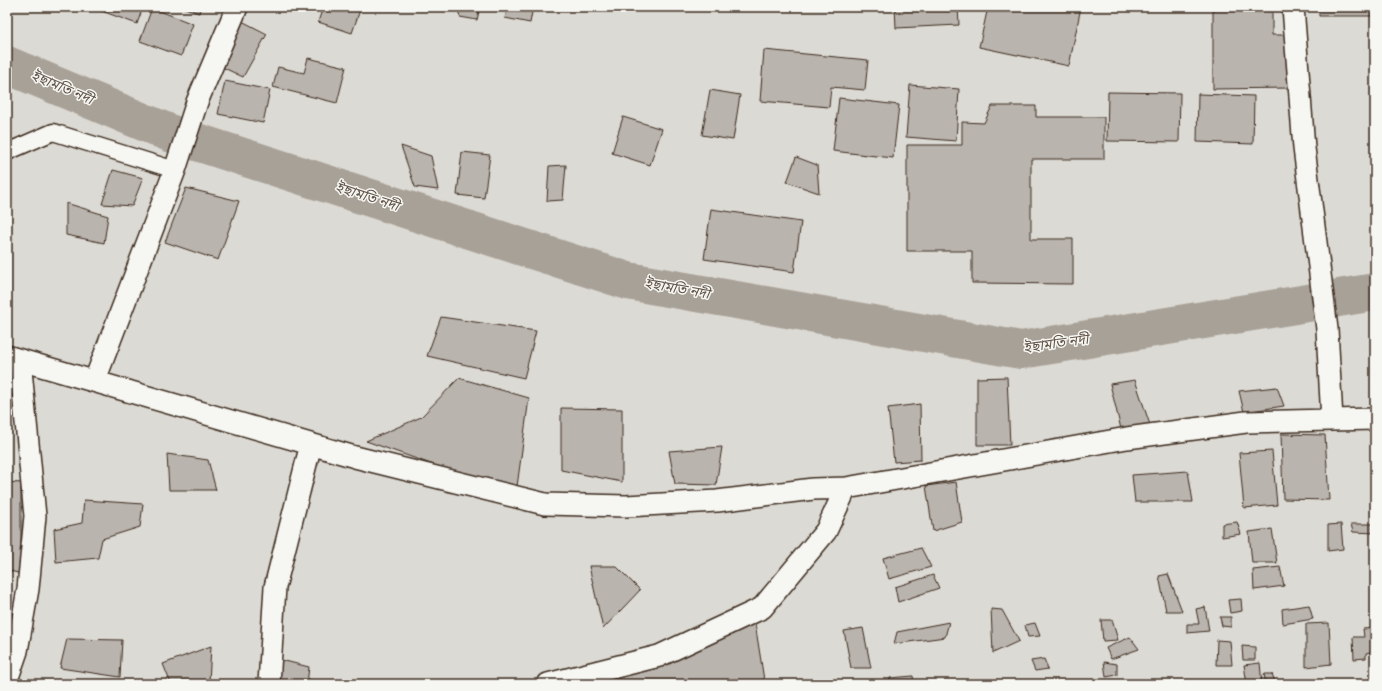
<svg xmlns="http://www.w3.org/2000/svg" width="1382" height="691" font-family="Mynerve,'Noto Sans Bengali',sans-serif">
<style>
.built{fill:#dcdad4}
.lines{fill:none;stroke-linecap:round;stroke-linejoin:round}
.river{stroke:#a8a198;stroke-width:38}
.building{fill:#bab4ae;stroke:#3b2a1e}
.pedestrian-casing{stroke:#3b2a1e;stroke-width:19}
.minor-casing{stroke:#3b2a1e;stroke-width:24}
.pedestrian{stroke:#f6f6f2;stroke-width:16}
.minor{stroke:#f6f6f2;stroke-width:21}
.labels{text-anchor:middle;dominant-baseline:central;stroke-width:3;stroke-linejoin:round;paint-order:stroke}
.water-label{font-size:14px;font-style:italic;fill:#615449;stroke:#f6f6f2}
</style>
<rect width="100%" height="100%" fill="#ebeae5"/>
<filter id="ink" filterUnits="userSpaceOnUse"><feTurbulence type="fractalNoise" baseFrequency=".025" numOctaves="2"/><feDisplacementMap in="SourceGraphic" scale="8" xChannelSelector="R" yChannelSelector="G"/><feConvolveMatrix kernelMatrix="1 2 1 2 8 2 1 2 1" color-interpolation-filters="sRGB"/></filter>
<g filter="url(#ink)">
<path class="built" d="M7 7H1375V684H7Z"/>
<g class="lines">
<path class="river" d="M7 65 172 134 628 281 1021 350 1375 292"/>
</g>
<path class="building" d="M100 7H143L137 24 99 10Z
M182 7H201L199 13Z
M323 7H361L352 33 318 22Z
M457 7H480L477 20 460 17Z
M508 7H533L530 23 505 18Z
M895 7H958L959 25 896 28Z
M988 7H1081L1069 66 979 47Z
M1217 7H1272V35H1291V88L1213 89V11Z
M1319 7H1375V16H1319Z
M152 8 193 24 181 56 140 41Z
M240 20 267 34 243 77 220 66Z
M764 50 868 60 865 90 831 87 829 107 760 101Z
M308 58 346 67 337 103 273 87 278 67 304 73Z
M225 81 270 90 263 123 218 114Z
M910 85 959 89 956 141 906 137Z
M710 90 740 95 733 140 702 135Z
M1108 92 1180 93 1179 142 1107 141Z
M1198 94 1254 96 1253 144 1197 142Z
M839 98 899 105 893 158 833 151Z
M992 106H1036V117H1104V159H1031V239H1073V284L972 283V251H907V145H962V122L984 123Z
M623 117 662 129 650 165 612 153Z
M401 146 431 156 438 190 415 187Z
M462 152 490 155 484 198 457 195Z
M796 157 817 165 819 193 787 182Z
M566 165 563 200 547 201 549 166Z
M113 170 143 178 132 206 102 204Z
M186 188 239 201 218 260 165 242Z
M66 203 108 216 104 243 66 235Z
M711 209 801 222 794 272 704 259Z
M441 317 536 331 524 378 427 356Z
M1007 377 1010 445H977V378Z
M459 378 529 398 516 494 366 441 421 417Z
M1135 380 1151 428 1121 429 1110 384Z
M1277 387 1284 406 1244 412 1239 391Z
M920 404 921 460 894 462 888 408Z
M561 408 622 409V482L561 470Z
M1281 434 1325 435 1329 500 1283 499Z
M722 447 716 485 675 484 669 451Z
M1272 451 1277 505 1244 508 1239 453Z
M167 454 208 460 216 490H169Z
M1188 471 1193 502H1135L1132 475Z
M7 482 21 483V574L7 570Z
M956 482 962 522 933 531 926 486Z
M84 500 143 504 140 527 102 539 98 558 56 562 54 529 82 523Z
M1237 522 1241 534 1222 537V524Z
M1341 524 1343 549 1328 551V525Z
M1351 524H1375V533L1353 532Z
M1272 529 1277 563H1252L1249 532Z
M921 548 931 567 889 579 883 558Z
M589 566H616L640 590 603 629Z
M1280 567 1284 586 1254 590 1253 570Z
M1168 574 1182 611H1166L1159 576Z
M933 575 939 588 898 602 895 587Z
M1241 599 1242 611 1230 613 1228 600Z
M1309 605 1313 619 1283 624 1282 609Z
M1205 607 1209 631 1187 633V624H1199L1196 609Z
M991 609 1002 610 1019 641 993 653Z
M754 617 764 680 761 684H611L610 680 677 658Z
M1220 617H1231V627L1222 626Z
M1101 620H1112L1118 640 1103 641Z
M949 622 945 637 894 644 897 632Z
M1035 623 1040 636 1028 637 1025 625Z
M1329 623 1331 664 1306 667V624Z
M863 628 871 668H851L844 631Z
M1375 628V651L1366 653V658L1354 659 1353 637H1364L1363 629Z
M1130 637 1139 649 1111 659 1106 648Z
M67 639 122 640 120 677 60 668Z
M1217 640 1230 641 1232 665H1216Z
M211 646 209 683 171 684 163 664Z
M1242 646 1255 647V660H1243Z
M1044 659 1048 669 1035 671 1031 661Z
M281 660 309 667 307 684H277Z
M1104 662 1117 664V675L1106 677Z
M1260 663 1262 684H1247L1244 665Z
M1264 674H1272L1276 684H1266Z
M913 676 914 684H890V678Z"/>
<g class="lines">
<g class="pedestrian-casing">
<path id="pedestrian" d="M7 152 53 132 175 170"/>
</g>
<g class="minor-casing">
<path id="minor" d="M1293 7 1304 148 1327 329 1332 420
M7 356 355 457 545 504 626 506 717 501 813 489 846 488 1127 438 1246 422 1375 419
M95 380 175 170 197 102 237 7
M7 680 17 651 28 589 35 516 20 360
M269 684 275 587 311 444
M548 684 659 656 762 608 826 531 846 488"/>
</g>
<use href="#pedestrian" class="pedestrian"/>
<use href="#minor" class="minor"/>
</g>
</g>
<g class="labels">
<g class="water-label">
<text transform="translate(62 88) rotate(23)">ইছামতি নদী</text>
<text transform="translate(367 197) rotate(18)">ইছামতি নদী</text>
<text transform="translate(677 289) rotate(10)">ইছামতি নদী</text>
<text transform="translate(1056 344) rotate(-8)">ইছামতি নদী</text>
</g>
</g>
<rect width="1382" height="691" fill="none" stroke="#f6f6f2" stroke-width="24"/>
<rect x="12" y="12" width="1358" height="667" fill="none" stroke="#3b2a1e" stroke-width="1.5" filter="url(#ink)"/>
</svg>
